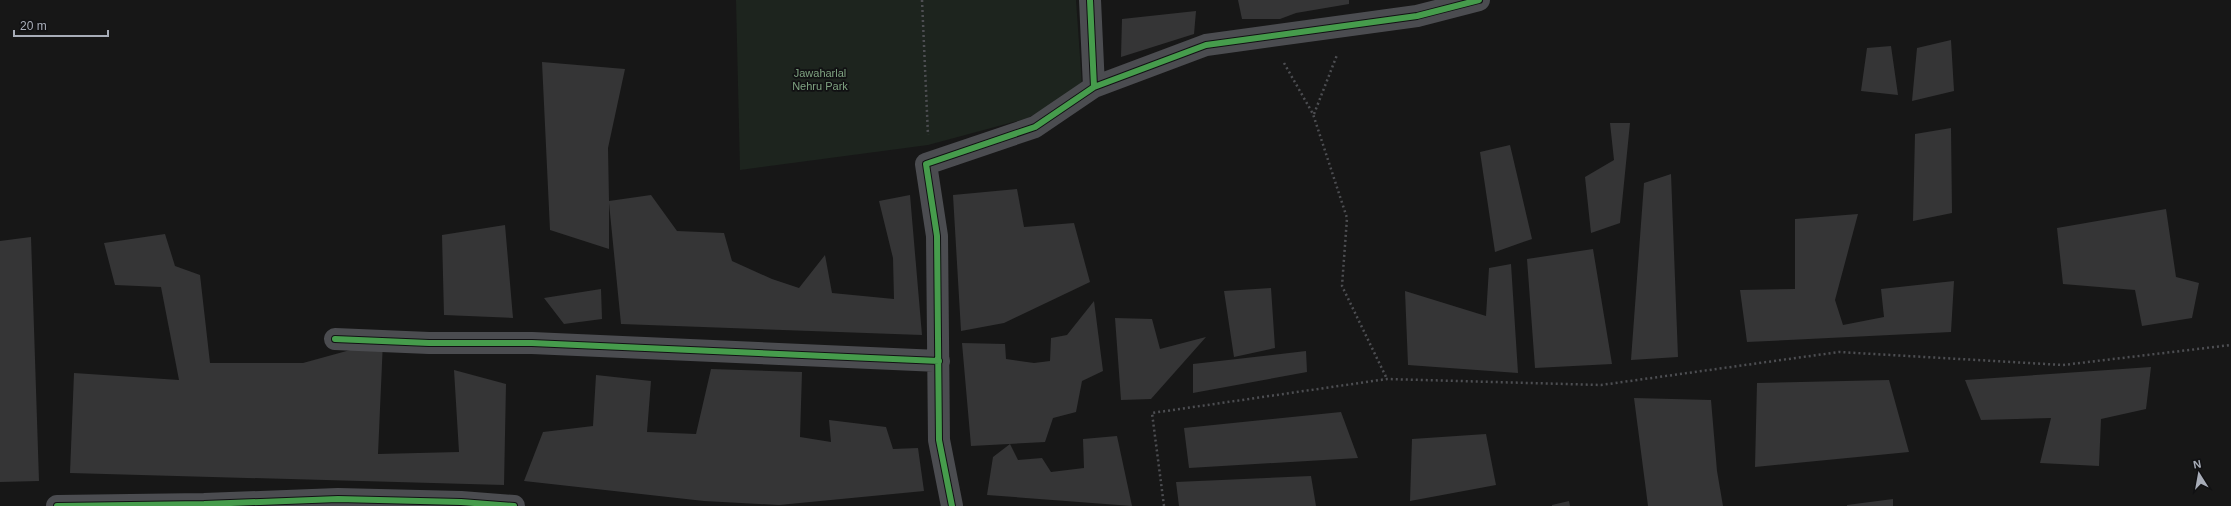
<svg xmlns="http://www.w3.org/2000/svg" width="2231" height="506" font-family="Helvetica,sans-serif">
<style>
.green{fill:#1d241e}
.building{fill:#353536}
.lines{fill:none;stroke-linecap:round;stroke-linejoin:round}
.path{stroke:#4d4e52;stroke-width:2.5;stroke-dasharray:2 3;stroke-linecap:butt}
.minor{stroke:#4b4c50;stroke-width:22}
.cycleway-casing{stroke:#111113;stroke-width:8}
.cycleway{stroke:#469c4c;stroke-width:6}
.labels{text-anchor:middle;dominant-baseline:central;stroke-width:3.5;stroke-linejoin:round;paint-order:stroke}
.park-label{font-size:11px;fill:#7fa381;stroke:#111113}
</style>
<rect width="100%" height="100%" fill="#171717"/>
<path class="green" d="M736 0H1076L1082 86 1028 118 928 145 740 170Z"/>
<path class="building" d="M1238 0H1349V4L1296 13 1280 19H1242Z
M1196 11 1194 34 1121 57 1122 19Z
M1951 40 1954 91 1912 101 1917 48Z
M1891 46 1898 95 1861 91 1867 48Z
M542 62 625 69 608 148 609 201 651 195 677 231 724 233 732 261 772 279 799 288 825 255 832 293 894 299 893 258 879 201 910 195 922 335 621 324 609 203V249L550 230Z
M1610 123H1630L1620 223 1591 233 1585 177 1614 160Z
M1951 128 1952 213 1913 221 1915 134Z
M1510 145 1532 239 1495 252 1480 152Z
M1671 174 1678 357 1631 360 1644 183Z
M1017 189 1024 227 1074 223 1090 282 1004 323 961 331 953 195Z
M2166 209 2176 277 2199 283 2192 318 2142 326 2135 290 2063 284 2057 228Z
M1858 214 1835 300 1843 325 1884 317 1881 289 1954 281 1951 332 1747 342 1740 290 1795 289V219Z
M505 225 513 318 444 315 442 235Z
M165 234 175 266 200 275 210 363H303L383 341 378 454 459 452 454 370 506 384 504 485 70 473 74 373 179 380 161 287 115 285 104 243Z
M31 237 39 481 0 482V241Z
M1593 249 1612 364 1535 368 1527 259Z
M1511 264 1518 373 1408 365 1405 291 1486 316 1489 268Z
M1271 288 1275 348 1234 357 1224 291Z
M601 289 602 319 564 324 544 298Z
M1094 301 1103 371 1082 381 1076 412 1053 418 1045 442 971 446 962 343 1005 344 1006 359 1034 363 1050 361 1051 338 1067 335Z
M1115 318 1152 319 1160 349 1206 337 1151 399 1121 400Z
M1306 351 1307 372 1193 393V364Z
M2151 367 2146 409 2101 419 2099 466 2040 463 2051 418 1981 420 1965 380Z
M711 369 802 372 800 437 831 442 829 420 886 427 893 449 918 448 924 491 779 505 704 501 524 481 543 432 593 426 596 375 651 381 647 432 696 434Z
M1889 380 1909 452 1755 467 1757 383Z
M1634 398 1711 400 1717 471 1723 506H1648Z
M1341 412 1358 458 1189 468 1184 428Z
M1486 434 1496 485 1410 501 1412 439Z
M1117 436 1132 506 987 495 993 457 1010 444 1018 460 1042 458 1051 472 1084 468 1083 439Z
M1311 476 1316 506H1179L1176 482Z
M1893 499V506H1847V505Z
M1569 501 1570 506H1552V505Z"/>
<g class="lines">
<path class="path" d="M922 0 928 135
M1284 63 1313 114 1347 218 1342 286 1387 379
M1314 114 1337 55
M1164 506 1152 413 1387 379 1601 385 1839 352 2063 365 2231 345"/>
<path class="minor" d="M1094 87 1206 45 1417 16 1479 0
M335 339 429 343H532L939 361
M57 506 204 504 338 499 461 502 514 506
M952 506 939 440 937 236 926 164 1035 127 1094 87 1090 0"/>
<g class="cycleway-casing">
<path id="cycleway" d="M1094 87 1206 45 1417 16 1479 0
M335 339 429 343H532L939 361
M57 506 204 504 338 499 461 502 514 506
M952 506 939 440 937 236 926 164 1035 127 1094 87 1090 0"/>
</g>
<use href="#cycleway" class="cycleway"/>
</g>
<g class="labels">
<g class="park-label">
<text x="820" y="73">Jawaharlal<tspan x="820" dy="13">Nehru Park</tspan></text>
</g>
</g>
<g transform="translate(2199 474) rotate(349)" stroke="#111113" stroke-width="3" paint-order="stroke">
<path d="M0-3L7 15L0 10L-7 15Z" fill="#a8adb8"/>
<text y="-6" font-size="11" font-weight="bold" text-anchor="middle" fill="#a8adb8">N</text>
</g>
<path d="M14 30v6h94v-6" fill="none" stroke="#a8adb8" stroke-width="2"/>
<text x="20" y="30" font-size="12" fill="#a8adb8" stroke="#111113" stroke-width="3" paint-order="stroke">20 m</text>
</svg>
